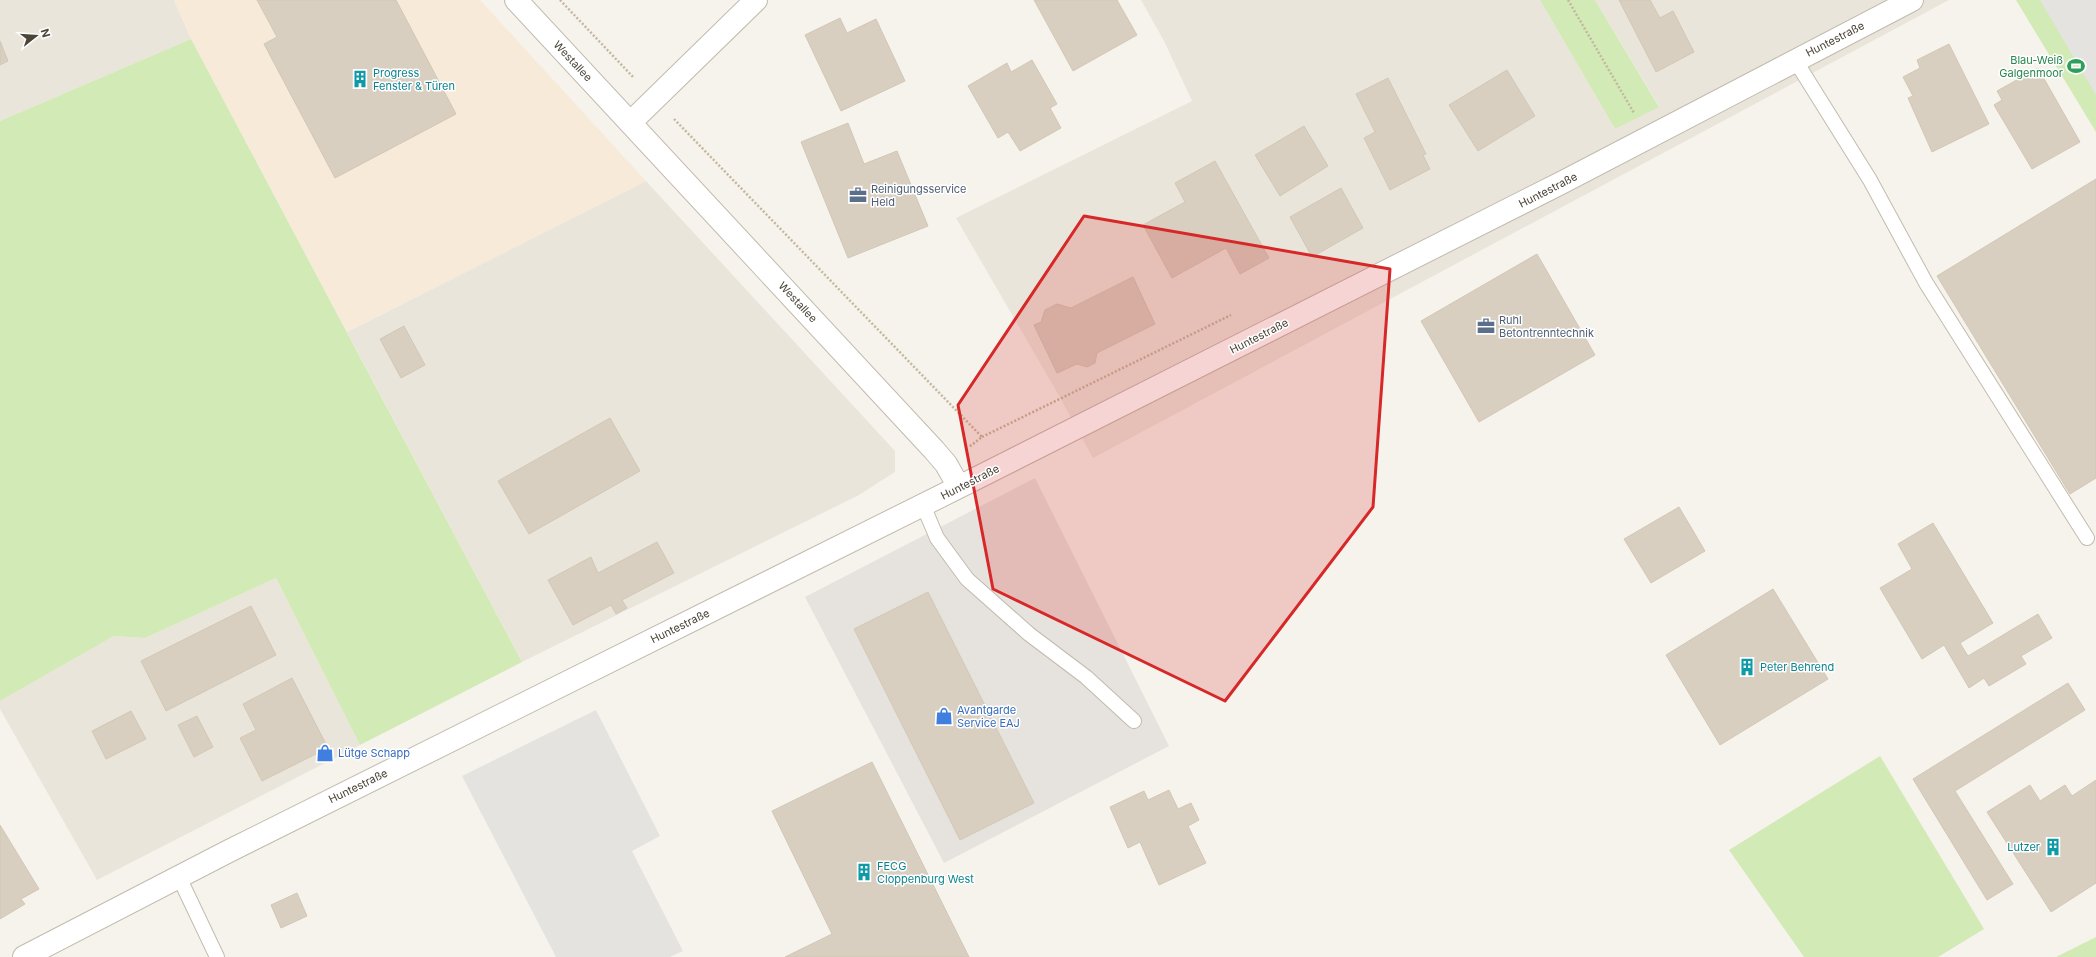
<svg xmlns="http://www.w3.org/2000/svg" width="2096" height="957" font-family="Inter,sans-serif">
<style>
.residential{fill:#eae5da}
.commercial{fill:#f7ead8}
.industrial{fill:#e6e2dd}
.green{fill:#d2eab5}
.parking{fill:#e5e3e0}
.building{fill:#d8cfc1;stroke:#d3c7b4}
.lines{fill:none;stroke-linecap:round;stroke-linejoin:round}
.service-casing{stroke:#c2bbae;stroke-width:16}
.minor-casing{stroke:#c2bbae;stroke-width:24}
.path{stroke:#c4b79f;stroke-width:2.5;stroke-dasharray:2 2;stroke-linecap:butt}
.service{stroke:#fff;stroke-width:14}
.minor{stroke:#fff;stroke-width:22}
.marked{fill:#d62828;fill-opacity:0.2;stroke:#d62828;stroke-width:3;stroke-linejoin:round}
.labels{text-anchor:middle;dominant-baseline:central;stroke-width:3;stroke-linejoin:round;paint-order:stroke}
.street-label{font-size:11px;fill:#4b4439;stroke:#fff}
.leisure-label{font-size:11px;fill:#27864d;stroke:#fff;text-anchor:end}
.culture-label{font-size:11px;fill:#0d838f;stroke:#fff;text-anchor:start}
.service-label{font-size:11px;fill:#4e5e75;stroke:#fff;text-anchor:start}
.shop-label{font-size:11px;fill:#366cbe;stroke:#fff;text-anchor:start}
</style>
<rect width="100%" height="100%" fill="#f6f3ec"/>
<path class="residential" d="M0 0H174L191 39 0 121Z
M1141 0H1540L1615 129 1659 106 1595 0H1949L1093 458 1058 394 956 218 1192 101 1164 41Z
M646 181 895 451V472L859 495 522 662 347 332Z
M276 578 360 745 97 880 0 709V701L114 636 145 638Z"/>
<path class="commercial" d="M174 0H480L646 181 347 332 191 39Z"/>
<path class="industrial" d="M1035 478 1169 746 944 863 805 597Z"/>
<path class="green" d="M1540 0H1595L1659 107 1615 129Z
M2016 0H2096V132Z
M191 39 522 662 360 745 276 578 145 638 114 636 0 701V121Z
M1880 756 1984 929 1938 957H1804L1729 850Z
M2096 937V957H2056Z"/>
<path class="parking" d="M2040 0H2096V95Z
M596 710 660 836 632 851 683 951 670 957H556L462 776Z"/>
<path class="building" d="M257 0H396L456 114 335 178 264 44 277 37Z
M1034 0H1117L1137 35 1073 71Z
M1619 0H1650L1660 18 1673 11 1694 52 1656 72Z
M840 18 847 33 876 19 905 81 841 111 805 35Z
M0 41 8 61 0 65Z
M1949 44 1989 124 1932 152 1908 98 1913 96 1903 77 1920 68 1917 60Z
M1032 60 1057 104 1050 108 1061 128 1020 151 1008 132 998 138 968 86 1007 63 1011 72Z
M2038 68 2080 142 2032 169 1994 105 2002 100 1997 91Z
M1507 70 1535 116 1478 151 1449 105Z
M1388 78 1426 154 1423 155 1430 169 1390 190 1364 138 1375 132 1356 94Z
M848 123 864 164 897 151 928 226 848 258 801 142Z
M1304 126 1328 166 1280 196 1255 155Z
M1215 161 1269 258 1240 274 1226 248 1172 278 1143 225 1185 202 1175 183Z
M2096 179V478L2070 494 1937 276Z
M1341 188 1363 228 1312 257 1290 217Z
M1537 254 1595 355 1479 422 1421 321Z
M1133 277 1155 324 1097 353 1095 363 1087 367 1077 364 1057 373 1034 325 1041 322 1045 310 1057 304 1071 308Z
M404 326 425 365 401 378 380 339Z
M610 418 640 471 529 534 498 481Z
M1679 507 1705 551 1651 583 1624 539Z
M1933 523 1993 623 1960 643 1968 656 2038 614 2052 638 2021 656 2026 664 1989 686 1984 678 1969 688 1944 645 1922 659 1880 588 1912 569 1898 544Z
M657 542 674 573 622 600 627 608 616 614 611 605 573 625 548 580 591 557 598 573Z
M1773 589 1828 679 1720 745 1666 655Z
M928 592 1034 803 960 840 854 629Z
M251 606 276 655 166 711 141 661Z
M292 678 328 748 262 781 240 738 256 730 243 704Z
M2068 683 2085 710 1955 791 2013 884 1987 900 1913 779Z
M131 711 146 739 106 759 92 731Z
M197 716 213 747 194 757 178 725Z
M872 762 969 957H785L832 934 772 811Z
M2096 780V883L2051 912 1987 812 2030 785 2040 801 2065 785 2072 796Z
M1169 790 1178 809 1191 803 1199 820 1188 826 1206 863 1159 885 1140 842 1128 848 1110 807 1144 791 1148 800Z
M0 825 39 889 21 899 25 904 0 919Z
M297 893 307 916 281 928 271 905Z"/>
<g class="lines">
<g class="service-casing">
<path id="service" d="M1795 60 1870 180 1926 283 2087 538
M923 505 937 538 967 579 1029 634 1086 677 1134 721
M179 877 217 957"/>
</g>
<g class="minor-casing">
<path id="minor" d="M516 0 934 450 946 464 959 487
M631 122 756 0
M24 957 229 851 959 487 1563 182 1912 0"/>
</g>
<path class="path" d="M560 0 634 78
M1568 0 1634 113
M674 119 982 437 969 447
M982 437 1231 315"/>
<use href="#service" class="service"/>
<use href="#minor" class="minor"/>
</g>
<path class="marked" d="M1084 216 1390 269 1373 507 1225 701 993 589 958 405Z"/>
<defs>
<g id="stadium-bare" transform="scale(1.38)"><path d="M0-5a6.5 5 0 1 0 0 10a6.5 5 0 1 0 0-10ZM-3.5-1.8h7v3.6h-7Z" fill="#2e9e5b" stroke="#fff" stroke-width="2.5" paint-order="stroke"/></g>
<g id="building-bare" transform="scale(1.38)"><path d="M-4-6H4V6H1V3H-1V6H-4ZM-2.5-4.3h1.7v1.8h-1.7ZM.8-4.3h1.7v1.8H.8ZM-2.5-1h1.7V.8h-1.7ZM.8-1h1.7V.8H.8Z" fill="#0f9aa8" stroke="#fff" stroke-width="2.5" paint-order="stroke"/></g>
<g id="office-bare" transform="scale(1.38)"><path d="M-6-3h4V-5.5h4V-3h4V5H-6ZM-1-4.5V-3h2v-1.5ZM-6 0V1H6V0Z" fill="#5c6f8a" stroke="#fff" stroke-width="2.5" paint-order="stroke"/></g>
<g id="shop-bare" transform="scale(1.38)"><path d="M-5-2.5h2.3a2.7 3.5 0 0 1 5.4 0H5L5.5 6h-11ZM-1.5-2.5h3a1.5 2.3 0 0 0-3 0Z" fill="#3f7fe0" stroke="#fff" stroke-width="2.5" paint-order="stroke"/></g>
</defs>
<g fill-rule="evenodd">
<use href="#stadium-bare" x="2076" y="66"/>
<use href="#building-bare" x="360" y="79"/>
<use href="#office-bare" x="858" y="195"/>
<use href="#office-bare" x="1486" y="326"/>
<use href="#building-bare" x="1747" y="667"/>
<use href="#shop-bare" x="944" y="716"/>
<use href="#shop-bare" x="325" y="753"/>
<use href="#building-bare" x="2053" y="847"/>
<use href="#building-bare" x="864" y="872"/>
</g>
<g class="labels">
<g class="street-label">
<text transform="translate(1835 39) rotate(-27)">Huntestraße</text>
<text transform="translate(573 61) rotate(47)">Westallee</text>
<text transform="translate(1548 190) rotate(-27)">Huntestraße</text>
<text transform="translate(798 302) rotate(47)">Westallee</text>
<text transform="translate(1259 336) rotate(-27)">Huntestraße</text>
<text transform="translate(970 482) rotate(-27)">Huntestraße</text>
<text transform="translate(680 626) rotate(-26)">Huntestraße</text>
<text transform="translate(358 786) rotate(-26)">Huntestraße</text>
</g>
<g class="leisure-label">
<text x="2063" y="60">Blau-Weiß<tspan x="2063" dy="13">Galgenmoor</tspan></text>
</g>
<g class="culture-label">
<text x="373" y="73">Progress<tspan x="373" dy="13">Fenster &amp; Türen</tspan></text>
<text x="1760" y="667">Peter Behrend</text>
<text x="2040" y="847" text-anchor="end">Lutzer</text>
<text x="877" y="866">FECG<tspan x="877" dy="13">Cloppenburg West</tspan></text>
</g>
<g class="service-label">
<text x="871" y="189">Reinigungsservice<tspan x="871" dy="13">Held</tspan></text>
<text x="1499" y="320">Ruhl<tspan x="1499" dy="13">Betontrenntechnik</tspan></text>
</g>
<g class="shop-label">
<text x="957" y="710">Avantgarde<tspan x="957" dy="13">Service EAJ</tspan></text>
<text x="338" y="753">Lütge Schapp</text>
</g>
</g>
<g transform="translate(36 36) rotate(73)" stroke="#ffffff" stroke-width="3" paint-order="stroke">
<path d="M0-3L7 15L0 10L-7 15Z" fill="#4b4439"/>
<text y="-6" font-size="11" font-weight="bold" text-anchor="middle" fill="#4b4439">N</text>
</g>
</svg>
